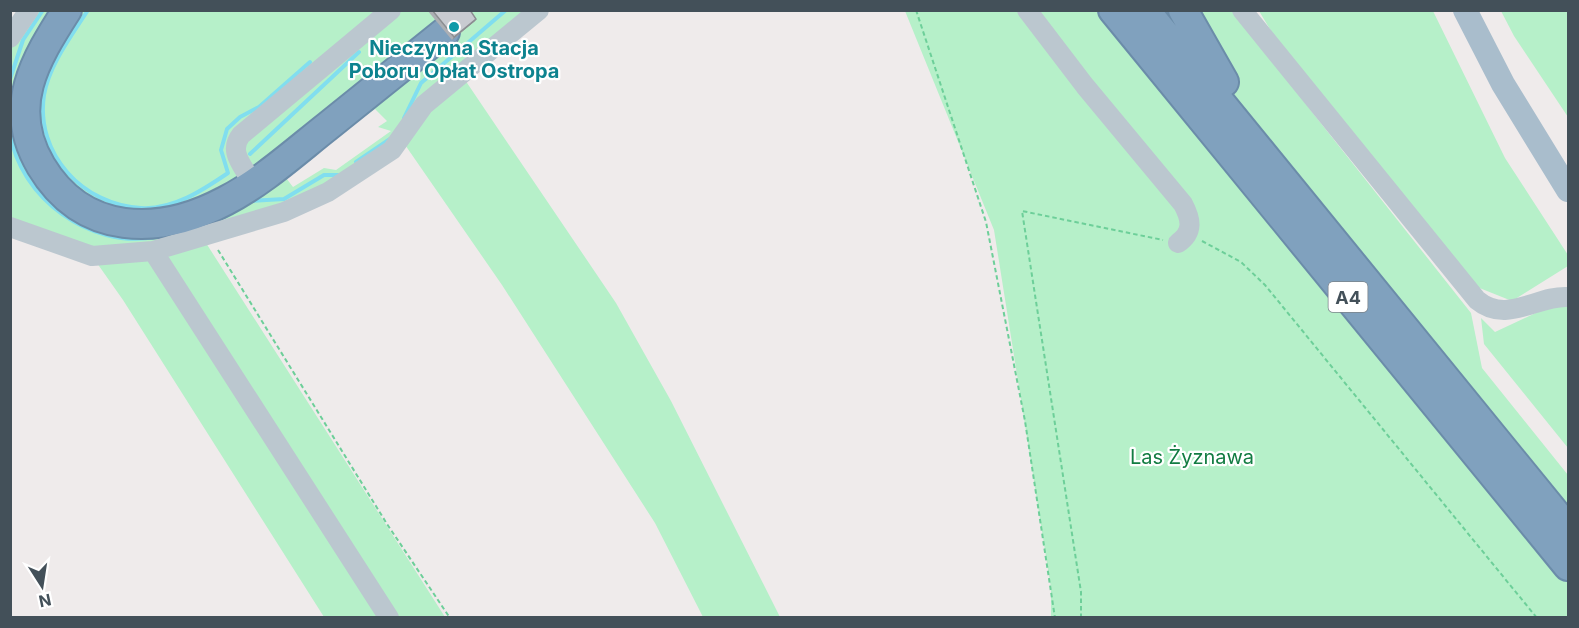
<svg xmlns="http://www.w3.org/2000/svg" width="1579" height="628" font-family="Inter,sans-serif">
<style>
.green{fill:#b6f0c9;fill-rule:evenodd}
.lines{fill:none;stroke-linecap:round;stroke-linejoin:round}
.stream{stroke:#81deef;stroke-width:4}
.highway-casing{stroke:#6b8ca9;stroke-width:32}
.path{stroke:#6dcf99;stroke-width:2;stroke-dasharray:4.5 3;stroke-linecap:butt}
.minor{stroke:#bbc7cf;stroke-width:20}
.major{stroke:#a9bdcc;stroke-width:24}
.highway{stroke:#80a1be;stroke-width:28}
.wall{fill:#acafb4}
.shaded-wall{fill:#8c8e92}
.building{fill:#c8cbd1;stroke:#8c8e92;stroke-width:1.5}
.culture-dot{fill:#0f9aa8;stroke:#fff;stroke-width:2}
.labels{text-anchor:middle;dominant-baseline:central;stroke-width:4.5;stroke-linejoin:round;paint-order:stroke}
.shield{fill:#fff;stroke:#7b848b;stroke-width:1.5}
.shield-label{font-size:18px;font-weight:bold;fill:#435059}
.culture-label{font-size:20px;font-weight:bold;fill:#0d838f;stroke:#fff}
.park-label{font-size:20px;fill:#127c42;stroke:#fff}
</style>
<rect width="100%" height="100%" fill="#efebeb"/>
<path class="green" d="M29 11H539L461 74 616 303 671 401 780 617H703L655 523 502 285 401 139 392 150 206 243 445 617H324L123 300 92 256 11 227V38ZM375 109 387 121 378 127 391 131 336 170 324 168 293 187 283 174Z
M905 11H1238L1312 112 1471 313 1482 368 1568 475V617H1051V588L994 230Z
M1259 11H1433L1505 158 1568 255V266L1512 301 1477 287 1276 39Z
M1501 11H1568V117L1514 36Z
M1561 301 1568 304V448L1484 344 1481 318 1495 332Z"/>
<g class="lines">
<path class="stream" d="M88 10C72 35 49 65 44 95 35 154 83 205 141 208 173 210 203 190 228 173L221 150 227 129 240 117 259 107 310 62
M10 79 23 40 43 10
M404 118 421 83 506 10
M10 133C20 198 90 249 155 237
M250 154 359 52
M356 162 390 139
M251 201 284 199 324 175H338"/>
<g class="highway-casing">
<path id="highway" d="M67 10C35 60 6 107 41 166 83 236 159 236 225 201 262 182 295 152 328 126 367 95 406 63 445 32
M1113 10 1568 566
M1145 10 1568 529
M1183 10 1224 82"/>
</g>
<path class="path" d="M916 10 986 222 1025 421 1055 618
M1202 241 1241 262 1265 285 1537 618
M218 250 387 524 450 618
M1081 618V592L1022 211 1163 240"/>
<path class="minor" d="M1027 10 1085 86 1183 204C1191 219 1194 232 1178 243
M1242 10 1477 300C1507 325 1537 295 1568 297
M10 38 29 10
M247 174C239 161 230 149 241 135L391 10
M10 227 92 256 153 251 284 212 328 192 392 150 424 105 539 10
M153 251 389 618"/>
<path class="major" d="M1465 10 1503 84 1568 190"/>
<use href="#highway" class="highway"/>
</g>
<path class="wall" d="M427 10H470L476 19 475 21 452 40Z"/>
<path class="shaded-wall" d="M476 19 475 21 452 40 454 37Z"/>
<path class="building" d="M432 10H470L476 19 454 37Z"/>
<circle class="culture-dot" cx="454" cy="27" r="6"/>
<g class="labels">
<rect class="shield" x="1328.5" y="282" width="39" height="30" rx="4.5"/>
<g class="shield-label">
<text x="1348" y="297">A4</text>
</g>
<g class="culture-label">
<text x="454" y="48">Nieczynna Stacja<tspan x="454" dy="23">Poboru Opłat Ostropa</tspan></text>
</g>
<g class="park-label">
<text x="1192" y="457">Las Żyznawa</text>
</g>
</g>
<rect width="1579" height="628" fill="none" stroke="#435059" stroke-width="24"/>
<g transform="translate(42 586) rotate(168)" stroke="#ffffff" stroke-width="4.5" paint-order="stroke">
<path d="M0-4.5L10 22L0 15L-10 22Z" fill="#435059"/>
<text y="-9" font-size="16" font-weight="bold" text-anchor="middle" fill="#435059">N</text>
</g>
</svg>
